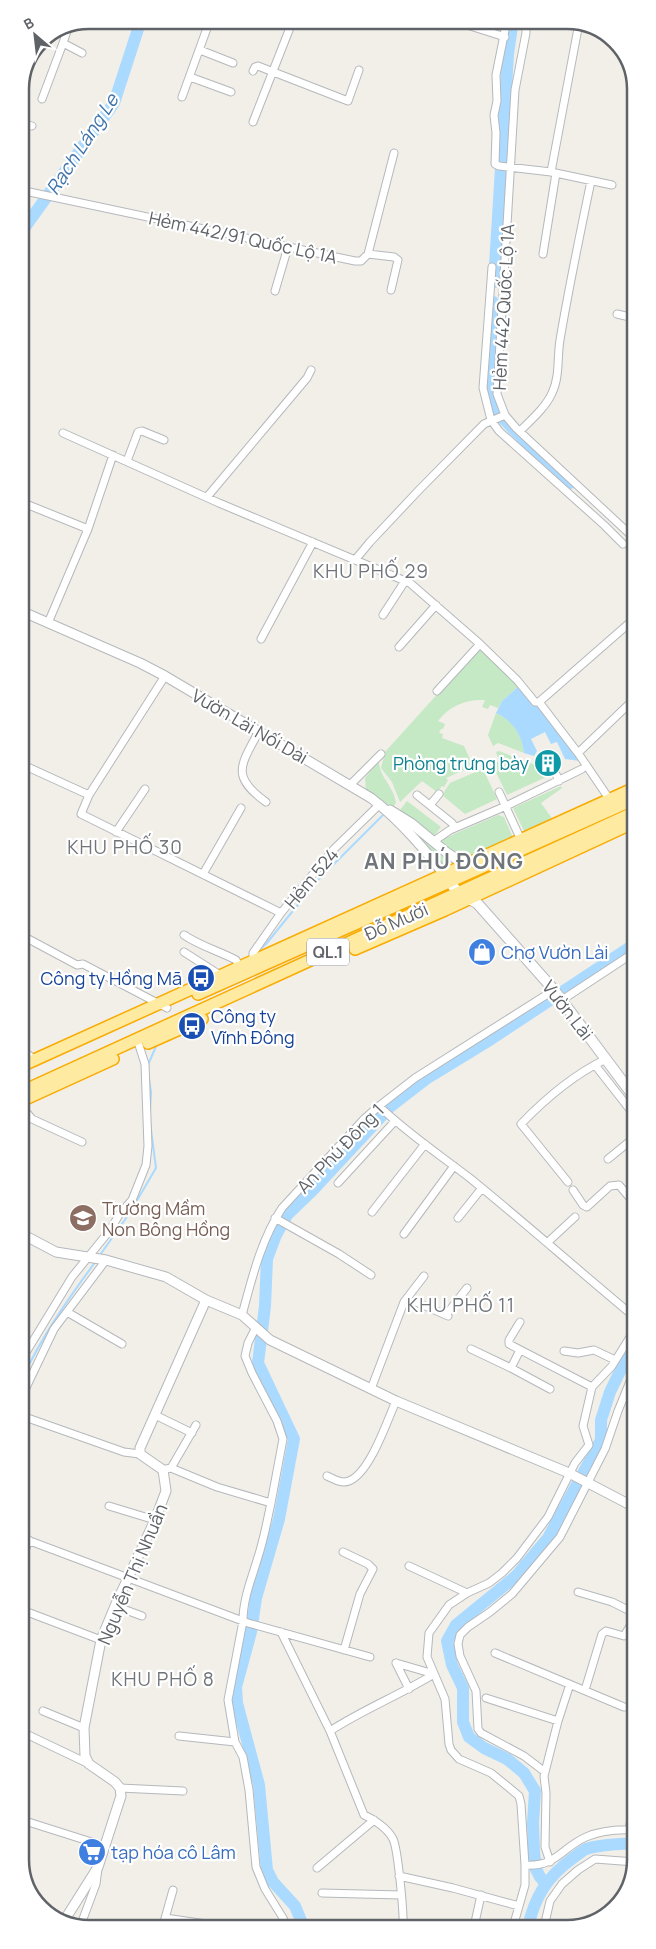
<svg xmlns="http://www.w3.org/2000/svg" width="656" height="1949" font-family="Manrope,sans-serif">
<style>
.green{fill:#c5e8c5}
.water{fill:#aadaff}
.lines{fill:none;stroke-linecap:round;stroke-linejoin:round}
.stream{stroke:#aadaff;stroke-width:2}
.river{stroke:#aadaff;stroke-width:12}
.minor-casing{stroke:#b5b8bc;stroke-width:9}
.tertiary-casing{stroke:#b5b8bc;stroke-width:11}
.secondary-casing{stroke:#b6babf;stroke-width:12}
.trunk-casing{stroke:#f9ab00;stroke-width:14}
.minor{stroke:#fff;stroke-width:7}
.tertiary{stroke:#fff;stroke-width:9}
.secondary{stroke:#fff;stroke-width:10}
.trunk{stroke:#feeaa1;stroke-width:11}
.labels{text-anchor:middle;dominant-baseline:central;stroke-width:4.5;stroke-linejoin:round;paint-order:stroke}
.shield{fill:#fff;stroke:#8f9295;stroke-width:1}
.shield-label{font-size:16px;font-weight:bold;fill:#5f6368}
.street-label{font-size:18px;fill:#5f6368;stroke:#fff}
.culture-label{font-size:18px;fill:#0d838f;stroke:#fff;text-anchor:end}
.shop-label{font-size:18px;fill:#366cbe;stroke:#fff;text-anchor:start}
.transit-label{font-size:18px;fill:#164399;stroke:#fff;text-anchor:end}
.education-label{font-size:18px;fill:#785e54;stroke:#fff;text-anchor:start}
.water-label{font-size:19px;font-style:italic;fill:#4174aa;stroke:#fff}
.neighbourhood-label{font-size:19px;letter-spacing:1px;fill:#70757a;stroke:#fff}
.district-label{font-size:22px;font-weight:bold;letter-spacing:1px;fill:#70757a;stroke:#fff}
.rim{fill:none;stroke:#5f6368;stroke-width:2.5}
</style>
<rect width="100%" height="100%" fill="#f1efe8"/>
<path class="green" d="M480 647 519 686 502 701 498 708 490 705 488 709 482 707 485 700C466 699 449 706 438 721L445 724 443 729H441L439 733 443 734 442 738 464 746 473 766 446 778 448 780 444 787 442 786 437 792 422 781 400 802 392 782 381 768 385 752Z
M496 713C513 721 522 734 524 753L498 743 493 746 488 735Z
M499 751 538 766 544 778 507 795 492 764 499 761 496 752Z
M379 760C378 776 394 786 396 803L392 808 366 792 365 778Z
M483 769 497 799 465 814 442 795 450 783Z
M561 786 562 788 541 803 553 820 525 833 513 808Z
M407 801 441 827 434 836 400 810Z
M498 815 504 817 513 838 463 860 442 843 443 839Z
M403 821 452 860 443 869Z"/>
<path class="water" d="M519 686 535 704 540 707 580 761 565 759 557 742 551 744 545 732 531 739 537 751 534 756 524 753C522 735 513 721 496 713L502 701Z"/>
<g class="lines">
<path class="stream" d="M258 951 266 944 318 880 385 813
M148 1065 157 1044
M149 1079 151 1092 150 1112
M100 1255 129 1214 156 1168 150 1122
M22 1379C42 1336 68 1299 96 1261"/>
<path class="river" d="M20 234 114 103 141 20
M494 282 508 54 513 20
M493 302 488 375 491 406 535 451 570 483
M545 1883 540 1877 536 1869 534 1851 533 1823 535 1791 524 1773 507 1759 484 1748 469 1737 463 1722V1688L452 1665 447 1641 456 1625 516 1576 548 1538 601 1440V1420L610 1392 635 1340
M528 1927C535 1896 547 1877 573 1858 577 1855 582 1851 586 1849 601 1844 620 1844 636 1843
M304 1928 295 1906 273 1882 267 1870 259 1785 237 1703 236 1687 251 1632 256 1598 279 1519 294 1439 258 1363 265 1306 267 1259 276 1235 287 1215 313 1190 391 1106 426 1079 485 1043 635 944"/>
<g class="minor-casing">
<path id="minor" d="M443 20 467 25 505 37
M507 20 496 75 497 101 494 115 496 133 495 164 499 166 551 172 612 185
M526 20V33L515 90 497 394 505 415 516 428 634 538
M68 28 63 43 82 53
M200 50 233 63
M253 71 255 67 258 66 348 101 359 70
M190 77 231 92
M182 97 210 20
M42 99 63 43
M253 122 293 20
M20 123 32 126
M551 172 579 23
M20 190 355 261H361L368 254 394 257 398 260 391 290
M20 214 22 215
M368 254 394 153
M543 254 556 173
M492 267 483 388 491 420 499 431 604 525 623 544
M275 291 288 247
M617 314 634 318
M520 431C531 420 546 407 552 393 560 377 557 357 560 340 569 286 580 234 591 181
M63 433 219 503 410 583 480 644 517 680 535 702H539L578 753 610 800
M127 461 138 432 142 431 164 440
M207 497 307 378 311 370
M21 502 88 529
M355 560 370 542 419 490 484 424 505 415
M383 615 405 581
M48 623 88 529 113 455
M261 639 313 542
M399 647 436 605
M165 676 89 795 81 814 281 913
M437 691 480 644
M539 702 634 619
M259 731C241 765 230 776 266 802
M578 753 628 705
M21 764 89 795
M555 772 559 781
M350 785 381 754
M499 792 521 840
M417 795 452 823 455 828
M430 805 439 794
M116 832 145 789
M434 841 450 830 506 806 582 769
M203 874 241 808
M21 935 77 965 83 964 167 1008
M184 935C200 946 219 951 236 960L239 966
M184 952 220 975
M253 960V953L281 913 333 850 380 804
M562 1000 635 952
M21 1049 35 1060
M595 1065 635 1116
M21 1106 32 1119 82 1142
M379 1106C407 1133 440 1155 471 1179 525 1223 577 1269 631 1314
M608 1159 635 1137
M568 1182 521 1124C546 1098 573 1075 606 1059
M338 1183 395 1121
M573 1190 583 1205 587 1207 610 1186 619 1185 635 1204
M372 1212 425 1144
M275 1218 339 1254 371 1275
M458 1218 482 1188
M404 1234 454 1166
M548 1242 575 1217
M404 1302H416L448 1316
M67 1312 122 1344
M242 1315C252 1278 261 1240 282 1208L363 1120 379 1106 415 1078 554 990
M446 1315 467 1288
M520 1322 509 1340V1344L592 1387
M256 1327 248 1343 245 1356 252 1373 277 1421 283 1439 271 1503
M471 1349 511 1368 520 1350
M564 1351 578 1353 594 1350 615 1360
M22 1359 72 1277 110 1230 119 1215 132 1200 146 1165 148 1146 145 1064 137 1039
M511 1368 550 1389
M371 1389 404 1302 424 1276
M22 1396 54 1329 106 1260
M155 1415 192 1433
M22 1416 124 1452 140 1454
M171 1468 217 1487 271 1503C267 1521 264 1539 258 1557 252 1578 243 1598 243 1621L228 1700 235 1742 243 1757 249 1790 256 1867 265 1889 283 1918 287 1928
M166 1469 171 1468 196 1425
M327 1476C334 1479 341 1484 349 1481 370 1473 387 1421 396 1401
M109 1506 155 1520
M22 1538 248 1623 370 1657
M343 1552 368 1564 373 1569 360 1594 344 1650
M22 1558 29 1540
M409 1566 467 1593
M578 1592 612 1602 636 1614
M115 1606 142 1616
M22 1610 101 1640
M281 1632 330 1731 364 1815C374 1819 388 1829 393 1839 398 1849 404 1915 403 1927
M495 1653 624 1707
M396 1663 434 1674
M396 1663 409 1689
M585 1690 602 1634 606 1631 624 1636 636 1616
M486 1698 558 1721
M43 1711 84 1728
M330 1731C364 1709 400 1695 434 1674
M22 1732 89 1764
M179 1736 235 1742
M545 1772 524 1756 481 1733 478 1729 476 1691 460 1656 458 1644 460 1635 468 1627 490 1612 512 1594 560 1537 605 1449 618 1411 635 1369
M120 1788 183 1791
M22 1820 104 1846
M629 1829 636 1795
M550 1862 545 1847 546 1793 544 1776 558 1721 570 1684
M525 1865 521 1804 519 1796 507 1786 491 1773 459 1759 451 1750 449 1744 445 1699 427 1657 429 1633 449 1605 467 1593 489 1583 502 1573 517 1558 548 1517 575 1463 589 1445 583 1426 592 1387 612 1366 630 1337 632 1328 631 1314 635 1301
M317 1868 374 1820
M399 1876 453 1888 519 1906
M322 1893 401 1895
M165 1918 234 1928
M80 1927 96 1884 98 1868
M474 1927 481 1895
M513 1927 525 1885V1865C557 1867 561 1848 586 1837 602 1830 619 1829 636 1830
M544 1927 550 1901 562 1884 578 1870 595 1859 635 1862
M162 1929 173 1890"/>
</g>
<g class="tertiary-casing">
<path id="tertiary" d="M21 611 140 663 165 676 371 798C401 821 425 850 448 879
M390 810 411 823 446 852 465 865V869
M22 1234 56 1252 106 1260 166 1277 206 1300 242 1315 270 1340 396 1401 569 1473 636 1508
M64 1921 98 1867 121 1796 120 1788 115 1782 89 1764 85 1756 84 1728 101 1640 115 1606 155 1520 166 1491 163 1470 140 1454V1448L206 1300"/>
</g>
<g class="secondary-casing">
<path id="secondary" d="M450 882 458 893 477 903 554 990 635 1098"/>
</g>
<g class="trunk-casing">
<path id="trunk" d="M355 949 445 910 635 822
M198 994 635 799
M148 1043 202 1019
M21 1066 635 788
M21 1092 635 812
M21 1101 113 1059"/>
</g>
<use href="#minor" class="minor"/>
<use href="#tertiary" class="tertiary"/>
<use href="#secondary" class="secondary"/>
<use href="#trunk" class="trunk"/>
</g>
<defs>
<g id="building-disc" transform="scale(1.4375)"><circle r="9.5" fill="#0f9aa8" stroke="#fff"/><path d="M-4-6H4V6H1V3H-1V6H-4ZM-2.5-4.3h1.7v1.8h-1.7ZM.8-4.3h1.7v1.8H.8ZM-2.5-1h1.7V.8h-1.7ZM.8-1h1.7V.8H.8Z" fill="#fff"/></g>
<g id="shop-disc" transform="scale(1.4375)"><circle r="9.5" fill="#3f7fe0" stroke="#fff"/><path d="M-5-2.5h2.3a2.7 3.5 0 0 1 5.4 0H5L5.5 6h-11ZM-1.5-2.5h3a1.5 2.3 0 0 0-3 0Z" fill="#fff"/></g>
<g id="bus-disc" transform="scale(1.4375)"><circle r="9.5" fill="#1a4fb4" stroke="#fff"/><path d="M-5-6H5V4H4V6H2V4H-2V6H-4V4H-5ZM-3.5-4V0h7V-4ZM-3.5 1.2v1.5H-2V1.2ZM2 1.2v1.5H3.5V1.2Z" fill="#fff"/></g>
<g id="school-disc" transform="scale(1.4375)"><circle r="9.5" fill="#8d6e63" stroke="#fff"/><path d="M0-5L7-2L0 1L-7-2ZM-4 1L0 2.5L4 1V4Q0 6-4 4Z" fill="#fff"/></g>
<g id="supermarket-disc" transform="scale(1.4375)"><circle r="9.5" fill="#3f7fe0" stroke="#fff"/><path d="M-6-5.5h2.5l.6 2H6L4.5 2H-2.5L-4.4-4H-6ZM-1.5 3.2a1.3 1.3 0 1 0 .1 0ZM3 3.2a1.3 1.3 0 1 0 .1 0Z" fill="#fff"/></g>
</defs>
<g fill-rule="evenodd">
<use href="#building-disc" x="548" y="763"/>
<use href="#shop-disc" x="482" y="952"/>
<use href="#bus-disc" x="201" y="978"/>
<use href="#bus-disc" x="192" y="1026"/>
<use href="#school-disc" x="83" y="1218"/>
<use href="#supermarket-disc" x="92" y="1852"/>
</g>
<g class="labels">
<rect class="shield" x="307" y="938.5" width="42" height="27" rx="4"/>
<g class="shield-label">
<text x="328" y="952">QL.1</text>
</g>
<g class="street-label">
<text transform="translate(243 237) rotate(12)">Hẻm 442/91 Quốc Lộ 1A</text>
<text transform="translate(503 307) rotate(-87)">Hẻm 442 Quốc Lộ 1A</text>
<text transform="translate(250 726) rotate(30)">Vườn Lài Nối Dài</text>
<text transform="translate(311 878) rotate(-50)">Hẻm 524</text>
<text transform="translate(396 921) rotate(-24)">Đỗ Mười</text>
<text transform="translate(568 1010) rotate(52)">Vườn Lài</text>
<text transform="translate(340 1148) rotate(-46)">An Phú Đông 1</text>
<text transform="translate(132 1574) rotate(-67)">Nguyễn Thị Nhuần</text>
</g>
<g class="culture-label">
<text x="529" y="763">Phòng trưng bày</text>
</g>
<g class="shop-label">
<text x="501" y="952">Chợ Vườn Lài</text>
<text x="111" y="1852">tạp hóa cô Lâm</text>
</g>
<g class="transit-label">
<text x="182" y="978">Công ty Hồng Mã</text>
<text x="211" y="1016" text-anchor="start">Công ty<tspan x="211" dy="21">Vĩnh Đông</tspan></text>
</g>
<g class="education-label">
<text x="102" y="1208">Trường Mầm<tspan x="102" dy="21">Non Bông Hồng</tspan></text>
</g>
<g class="water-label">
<text transform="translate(82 144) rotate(-57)">Rạch Láng Le</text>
</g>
<g class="neighbourhood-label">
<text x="371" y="571">KHU PHỐ 29</text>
<text x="125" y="847">KHU PHỐ 30</text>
<text x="461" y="1305">KHU PHỐ 11</text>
<text x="163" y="1679">KHU PHỐ 8</text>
</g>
<g class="district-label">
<text x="444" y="861">AN PHÚ ĐÔNG</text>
</g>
</g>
<path d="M0 0H656V1949H0ZM89 29H567A60 60 0 0 1 627 89V1860A60 60 0 0 1 567 1920H89A60 60 0 0 1 29 1860V89A60 60 0 0 1 89 29Z" fill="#fff" fill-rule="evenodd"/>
<path class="rim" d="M89 29H567A60 60 0 0 1 627 89V1860A60 60 0 0 1 567 1920H89A60 60 0 0 1 29 1860V89A60 60 0 0 1 89 29Z"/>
<g transform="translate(35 35) rotate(332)" stroke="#ffffff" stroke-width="4" paint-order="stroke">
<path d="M0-4L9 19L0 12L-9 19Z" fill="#5f6368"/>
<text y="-8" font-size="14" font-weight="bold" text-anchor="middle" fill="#5f6368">B</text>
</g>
</svg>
